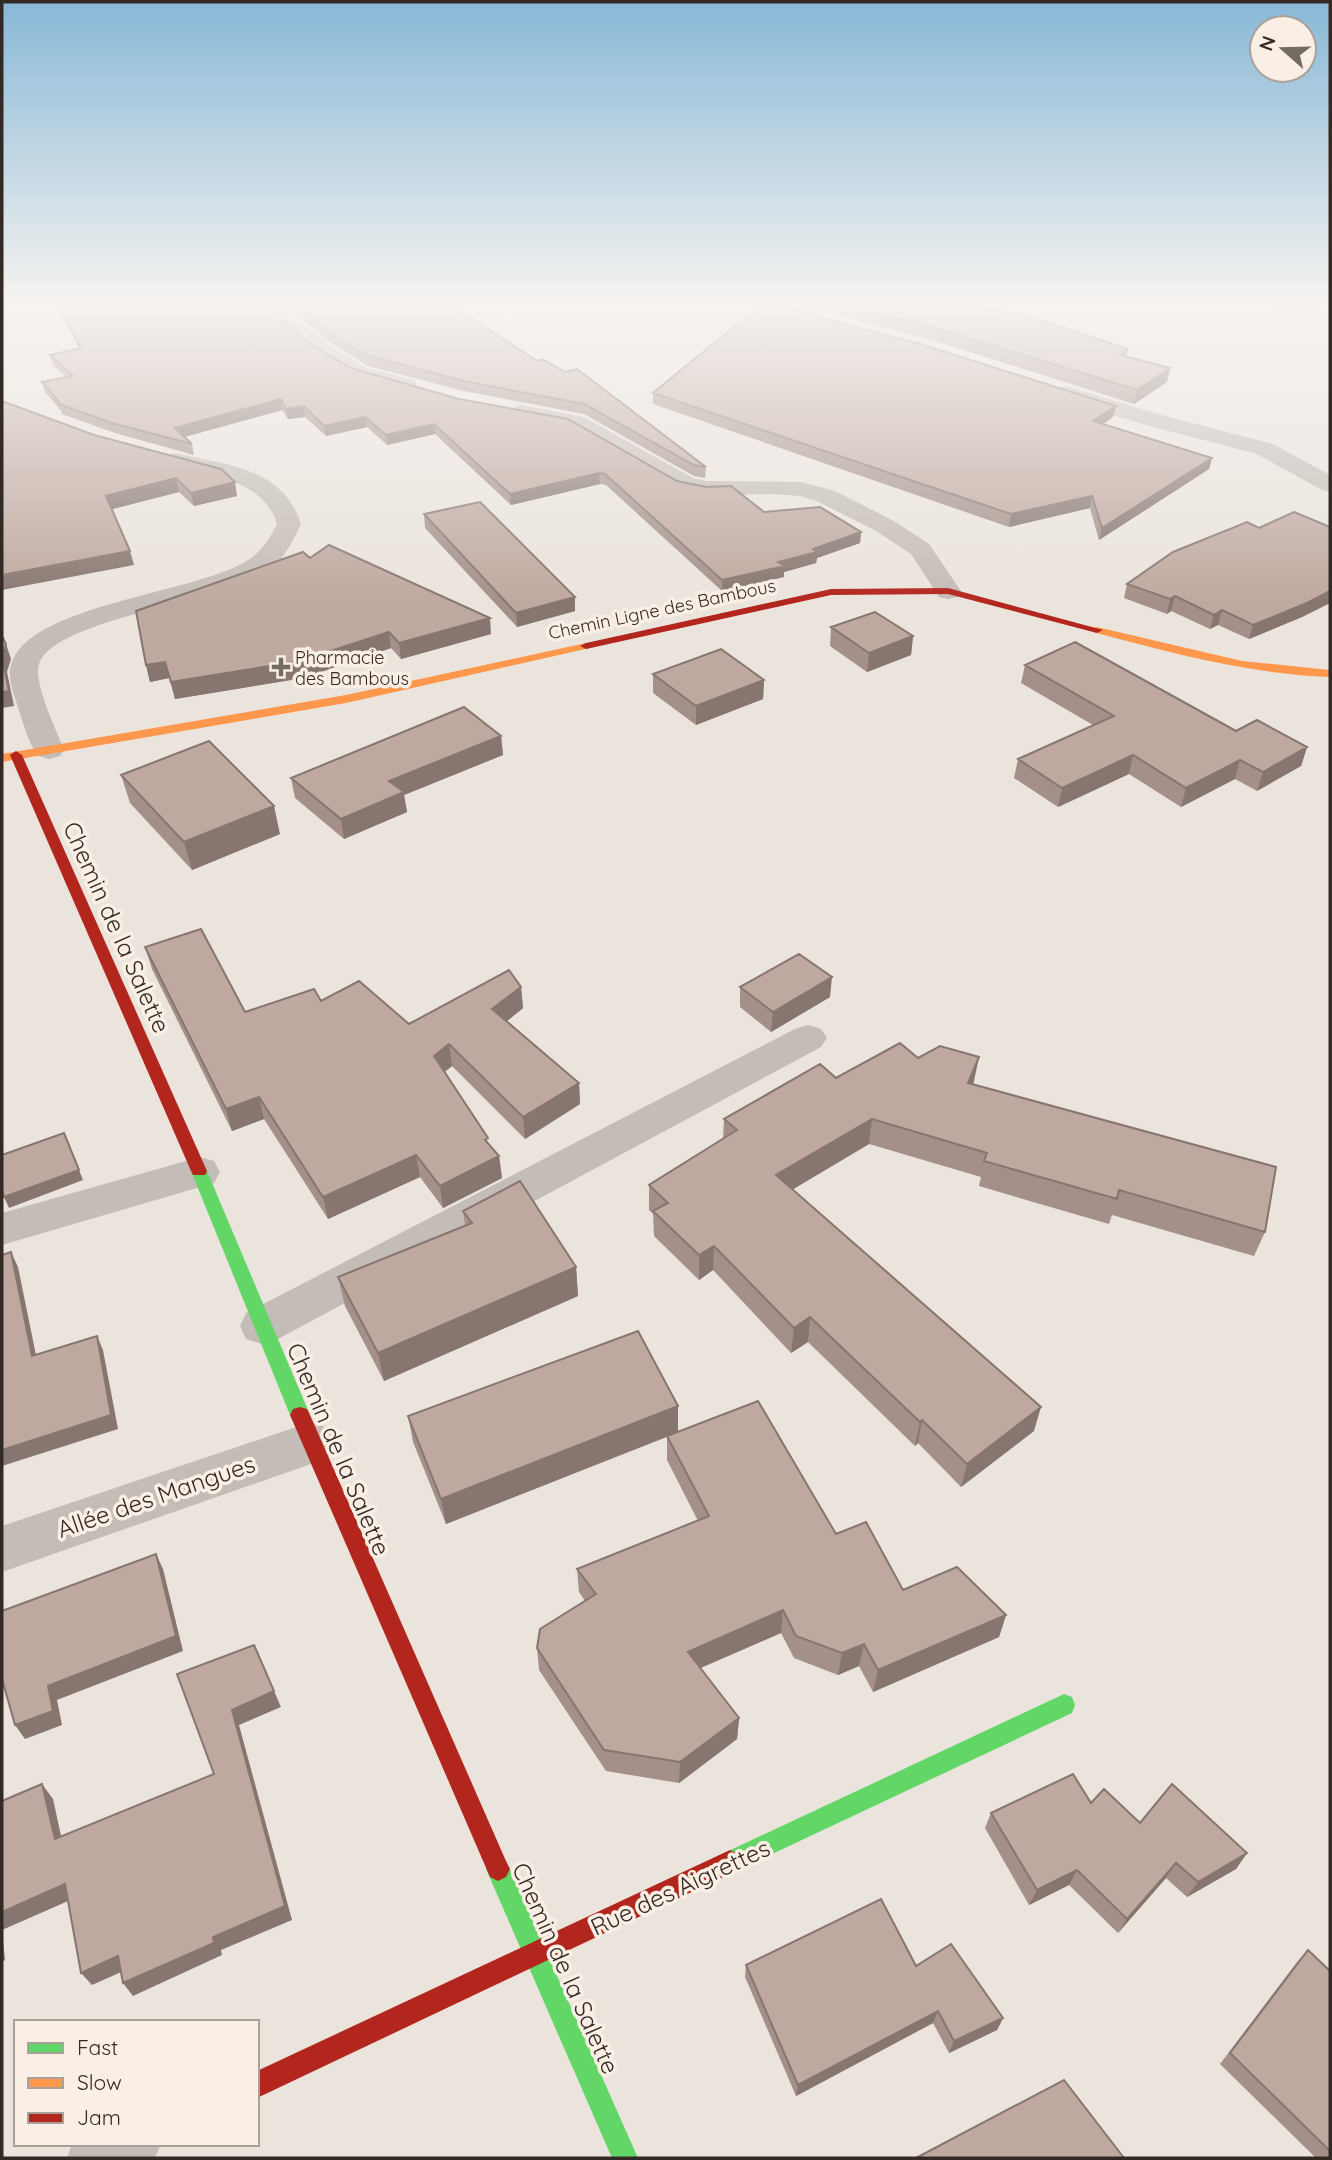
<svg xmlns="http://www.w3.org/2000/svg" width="1332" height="2160" font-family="Quicksand,sans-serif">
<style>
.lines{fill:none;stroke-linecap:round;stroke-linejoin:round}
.street{fill:#c4bcb6;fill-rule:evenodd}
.fast{fill:#63d668;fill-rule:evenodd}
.slow{fill:#ff974d;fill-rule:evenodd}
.jam{fill:#b3261e;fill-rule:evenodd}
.wall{fill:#a49089}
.shaded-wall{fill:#86766f}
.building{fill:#bfa89f;stroke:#86766f;stroke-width:2}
.poi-dot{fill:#746b65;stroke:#f9efe4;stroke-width:2.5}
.labels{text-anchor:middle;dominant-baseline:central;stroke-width:7;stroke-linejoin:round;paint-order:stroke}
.far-street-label{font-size:18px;fill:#342a25;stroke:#f9efe4}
.far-poi-label{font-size:18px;fill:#342a25;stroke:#f9efe4;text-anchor:start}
.near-street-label{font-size:24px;fill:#342a25;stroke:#f9efe4}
</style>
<rect width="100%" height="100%" fill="#ebe4dd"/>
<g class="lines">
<path class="street" d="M252 300H274L329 345 367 368 414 380 417 385 414 390 406 391 353 376 315 353Z
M734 300H768L824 315 827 319 824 323 817 325 737 304Z
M1245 300H1280L1316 309 1319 313 1316 317 1309 319 1248 304Z
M1066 386 1158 414 1273 444 1330 475V492L1322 490 1257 454 1142 424 1058 398 1055 393 1058 388Z
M522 405 584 417 693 478 706 481 801 482 835 491 894 521 929 544 961 591 957 597 948 599 939 597 911 554 876 531 817 501 800 496 773 494 706 495 678 489 569 427 514 417 511 412 514 407Z
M175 453C225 465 283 467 301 524 294 539 285 557 272 568 230 601 54 618 39 664 33 683 57 731 64 750L60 756 49 759 38 756C28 742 23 723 18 707 14 695 7 677 11 665 28 603 201 594 251 558 263 550 270 537 277 524 263 478 207 475 167 465L163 460 167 455Z
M808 1025 821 1029 827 1038 821 1047 278 1339 262 1344 246 1339 240 1326 246 1313 795 1029Z
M200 1157 214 1161 220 1172 214 1183 2 1245V1213Z
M311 1422 328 1428 335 1443 328 1458 2 1572V1526Z
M72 2144H161L155 2158H67Z"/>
<path class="fast" d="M199 1165 205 1167 207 1171 310 1415 307 1421 300 1423 293 1421 290 1415 191 1171 193 1167Z
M1064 1694 1072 1697 1075 1705 1072 1713 738 1870 730 1874 722 1870 718 1862 722 1854Z
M498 1857 506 1861 638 2158H612L486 1869 490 1861Z"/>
<path class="slow" d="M1097 627 1242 661 1330 670V677C1249 674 1171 653 1093 632V628Z
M586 643 590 644V648L346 703 2 762V754L346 695Z"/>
<path class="jam" d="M948 588 1103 630 1097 633 948 594 831 595 586 649 580 646 586 643 831 589Z
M16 751 22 755 207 1171 205 1175H193L191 1171 10 755Z
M300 1407 307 1409 310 1415 506 1861 510 1869 506 1877 498 1881 490 1877 290 1415 293 1409Z
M730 1850 738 1854 742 1862 738 1870 257 2098V2071Z"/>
</g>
<path class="wall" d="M53 300H259L312 345 351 368 677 481 764 512 861 532 860 543 817 558 816 563 784 572V577L722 591 606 485 600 484 511 505 435 434 387 445 367 427 326 436 305 417 288 419 282 410 184 437 192 444 194 455 115 433 62 414 61 411 45 392 42 382 66 377 53 365 50 355 79 348Z
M278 300H453L445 301 706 467 705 478 694 476 584 414 464 391 368 366 331 343Z
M791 300H924L1128 349 1126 357 1170 368 1167 382 1134 404 932 340 791 303Z
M653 393 1116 406 1113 417 1103 424 1212 458 1209 469 1099 540 1090 508 1009 527 653 404Z
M2 401 237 496 194 506 179 492 112 509 134 565Z
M424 514 575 611 517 627 425 528Z
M1330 527V603L1302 617 1249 639 1218 625 1210 629 1171 611 1167 614 1124 598 1127 584 1259 528Z
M310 558 491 634 401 659 391 648 303 678 175 699 169 678 150 682 146 665Z
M831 627 913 636 911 655 867 672 830 646Z
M1025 665 1236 731 1307 747 1301 766 1257 791 1235 779 1181 807 1129 774 1058 807 1014 778 1018 759 1093 725 1021 683Z
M653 674 764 680 763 699 696 725 653 693Z
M501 736 503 755 404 795 407 812 344 839 295 798 291 778Z
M121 775 280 834 192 870 130 803Z
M145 947 245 1012 321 1001 409 1024 521 987 523 1008 507 1021 579 1083 580 1104 525 1139 452 1066 444 1072 488 1143 499 1156 502 1178 443 1208 420 1177 328 1219 264 1119 232 1131 152 969Z
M740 987 830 997 771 1032 740 1007Z
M918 1058 974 1081 973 1084 1265 1232 1254 1256 1112 1215 1109 1224 1047 1206 979 1186 981 1177 869 1144 793 1189 1034 1431 961 1487 918 1443 915 1446 808 1342 791 1353 713 1270 699 1280 654 1236 653 1214 649 1210V1185L723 1139 724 1119 836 1078Z
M463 1211 576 1267 578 1296 384 1381 345 1306 338 1277 465 1225Z
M408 1416 678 1432 836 1534 903 1590 1006 1615 999 1637 873 1692 859 1666 838 1675 794 1658 781 1633 701 1668 739 1718 737 1739 679 1783 606 1771 539 1670 537 1648 585 1601 579 1592 577 1569 698 1521 667 1460V1437L446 1524 413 1442Z
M1091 1803 1140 1823 1247 1853 1236 1869 1187 1897 1166 1878 1118 1933 1069 1885 1029 1905 985 1828 991 1813Z
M1308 1950 1330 1971V2158H1316L1220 2064 1297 1962Z
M746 1965 916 1966 1003 2018 997 2030 949 2053 933 2023 796 2096 745 1977Z"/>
<path class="shaded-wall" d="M1128 349 1125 363 1120 355Z
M1170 368 1167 382 1134 404 1137 390Z
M281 399 282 410 177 439 175 428Z
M304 406 305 417 288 419 286 409Z
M1116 406 1113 417 1091 432 1093 421Z
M365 417 367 427 326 436 324 426Z
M434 424 435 434 387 445 386 435Z
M1212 458 1209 469 1099 540 1102 528Z
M599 473 600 484 511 505 510 494Z
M176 478 179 492 109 510 106 496Z
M235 482 237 496 194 506 191 493Z
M1092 496 1090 508 1009 527 1011 514Z
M861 532 860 543 817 558 816 563 784 572V577L722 591V580L778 562Z
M130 551 134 565 2 590V575Z
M1330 591V603L1302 617 1249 639 1253 625Z
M1175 596 1171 611 1167 614 1170 599Z
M575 597V611L517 627 516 613Z
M1222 610 1218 625 1210 629 1214 615Z
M490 618 491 634 401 659 399 643Z
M389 632 391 648 303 678 175 699 171 682Z
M913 636 911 655 867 672 869 653Z
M6 644 11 659 7 672 14 706 2 708V657Z
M165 662 169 678 150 682 146 665Z
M764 680 763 699 696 725V706Z
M501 736 503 755 404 795 407 812 344 839 341 819 389 781Z
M1307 747 1301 766 1257 791 1263 772Z
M1133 755 1129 774 1058 807 1062 788Z
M1240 760 1235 779 1181 807 1186 788Z
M274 806 280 834 192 870 184 842Z
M832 977 830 997 771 1032 773 1012Z
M521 987 523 1008 495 1031 492 1009Z
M449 1044 452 1066 437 1078 434 1056Z
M979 1057 974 1081 964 1108 968 1083Z
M579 1083 580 1104 525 1139 523 1117Z
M259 1097 264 1119 232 1131 226 1109Z
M872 1119 869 1144 775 1200 776 1175Z
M416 1155 420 1177 328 1219 323 1197Z
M499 1156 502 1178 443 1208 440 1186Z
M79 1170 83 1180 9 1208 4 1197Z
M714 1246 713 1270 699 1280V1255Z
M11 1252 18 1267 39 1370 32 1356Z
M576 1267 578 1296 384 1381 378 1353Z
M810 1317 808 1342 791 1353 794 1328Z
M97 1336 103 1350 118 1429 2 1466V1450Z
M678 1406V1432L446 1524 441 1499Z
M1041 1407 1034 1431 961 1487 967 1464Z
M922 1420 918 1443 915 1446 920 1422Z
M156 1554 163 1569 183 1651 57 1700 62 1725 25 1739 15 1725Z
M783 1610 781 1633 688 1673V1652Z
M1006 1615 999 1637 873 1692 878 1670Z
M864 1644 859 1666 838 1675 842 1653Z
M274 1691 281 1707 239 1725 292 1920 221 1950 222 1955 133 1996 123 1983 213 1937 232 1710Z
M739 1718 737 1739 679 1783 680 1762Z
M42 1784 53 1799 65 1854 55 1839Z
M1247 1853 1236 1869 1187 1897 1198 1882Z
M1176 1863 1166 1878 1118 1933 1127 1919Z
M1077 1870 1069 1885 1029 1905 1037 1890Z
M65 1884 75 1898 2 1930 5 1960 2 1962V1912Z
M118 1956 128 1969 92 1985 81 1973Z
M938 2011 933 2023 796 2096 798 2085Z
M1003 2018 997 2030 949 2053 954 2041Z"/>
<path class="building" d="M56 300H259L312 345 351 368 459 399 568 419 677 481 706 487 731 486 764 512 820 507 861 532 813 549 817 552 778 562 785 566 722 580 605 474 599 473 510 494 434 424 386 435 365 417 324 426 304 406 286 409 281 399 175 428 192 444 112 423 59 404H61L42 382 73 376 50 355 81 348Z
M289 300H443L537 361 542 359 565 372 577 369 706 467 694 465 584 404 463 381 367 355 329 333Z
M830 300H922L1028 316 1128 349 1120 355 1170 368 1137 390 933 327Z
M769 304 917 343 1116 406 1093 421 1212 458 1102 528 1092 496 1011 514 653 393 746 317Z
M2 401 94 435 221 469 235 482 191 493 176 478 106 496 130 551 2 575Z
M480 502 575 597 516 613 424 514Z
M1294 512 1330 527V591L1307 603 1253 625 1222 610 1214 615 1175 596 1170 599 1127 584 1173 552 1247 522 1259 528Z
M329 545 490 618 399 643 389 632 300 661 171 682 165 662 146 665 136 611 303 552 310 558Z
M875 612 913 636 869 653 831 627Z
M2 636 6 644 2 657 9 691 2 692Z
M1075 642 1236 731 1257 720 1307 747 1263 772 1240 760 1186 788 1133 755 1062 788 1018 759 1114 716 1025 665Z
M721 649 764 680 696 706 653 674Z
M464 707 501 736 389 781 404 792 341 819 291 778Z
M209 741 274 806 184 842 121 775Z
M201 929 245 1012 314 989 321 1001 359 981 409 1024 509 970 521 987 492 1009 579 1083 523 1117 449 1044 434 1056 488 1138 485 1140 499 1156 440 1186 416 1155 323 1197 259 1097 226 1109 145 947Z
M799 954 832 977 773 1012 740 987Z
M900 1043 918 1058 940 1046 979 1057 968 1083 1276 1167 1265 1232 1119 1190 1117 1199 984 1161 987 1153 872 1119 776 1175 1041 1407 967 1464 922 1420 920 1422 810 1317 794 1328 714 1246 699 1255 653 1211 668 1203 649 1185 737 1130 724 1119 820 1064 836 1078Z
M64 1133 79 1170 4 1197 2 1190V1155Z
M520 1181 576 1267 378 1353 338 1277 472 1223 463 1211Z
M11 1252 32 1356 97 1336 111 1415 2 1450V1255Z
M638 1331 678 1406 441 1499 408 1416Z
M758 1401 836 1534 866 1522 903 1590 957 1567 1006 1615 878 1670 864 1644 842 1653 796 1636 783 1610 688 1652 739 1718 680 1762 604 1750 537 1648 540 1629 596 1594 577 1569 709 1516 667 1436Z
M156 1554 176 1636 48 1686 53 1711 15 1725 2 1679V1611Z
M254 1645 274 1691 232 1710 285 1906 213 1937 214 1943 123 1983 118 1956 81 1973 65 1884 2 1912V1801L42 1784 55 1839 214 1774 177 1674Z
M1073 1774 1091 1803 1104 1789 1140 1823 1172 1784 1247 1853 1198 1882 1176 1863 1127 1919 1077 1870 1037 1890 991 1813Z
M881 1899 916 1966 951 1944 1003 2018 954 2041 938 2011 798 2085 746 1965Z
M1308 1950 1330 1971V2151L1230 2053Z
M1064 2080 1124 2158H916Z"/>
<linearGradient id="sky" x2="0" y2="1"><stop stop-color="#88b8d7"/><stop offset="0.5" stop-color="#f6f3f0"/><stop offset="1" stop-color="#f6f3f0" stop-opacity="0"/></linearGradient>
<rect width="1332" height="603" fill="url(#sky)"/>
<path class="poi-dot" d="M277.5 656.5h7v7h7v7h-7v7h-7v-7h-7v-7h7z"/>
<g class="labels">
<g class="far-street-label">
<text transform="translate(662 609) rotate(-12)">Chemin Ligne des Bambous</text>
</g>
<g class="far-poi-label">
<text x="295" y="657">Pharmacie<tspan x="295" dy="21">des Bambous</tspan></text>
</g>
<g class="near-street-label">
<text transform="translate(117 927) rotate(66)">Chemin de la Salette</text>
<text transform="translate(339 1449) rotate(67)">Chemin de la Salette</text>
<text transform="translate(156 1496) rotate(-19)">Allée des Mangues</text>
<text transform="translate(680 1887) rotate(-25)">Rue des Aigrettes</text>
<text transform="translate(566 1968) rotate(66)">Chemin de la Salette</text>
</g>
</g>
<rect width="1332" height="2160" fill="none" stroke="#342a25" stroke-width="7"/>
<rect x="14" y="2020" width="245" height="126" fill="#f9efe4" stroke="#aaa098" stroke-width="2"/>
<rect x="28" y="2043" width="35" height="10" fill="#63d668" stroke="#aaa098" stroke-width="2"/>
<text x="77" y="2055" font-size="21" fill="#342a25">Fast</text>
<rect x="28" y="2078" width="35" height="10" fill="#ff974d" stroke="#aaa098" stroke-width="2"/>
<text x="77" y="2090" font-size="21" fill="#342a25">Slow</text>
<rect x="28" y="2113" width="35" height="10" fill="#b3261e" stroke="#aaa098" stroke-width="2"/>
<text x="77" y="2125" font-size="21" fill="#342a25">Jam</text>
<g transform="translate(1283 49) rotate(290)"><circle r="33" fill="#f9efe4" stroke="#aaa098" stroke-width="2"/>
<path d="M0-5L12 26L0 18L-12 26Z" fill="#746b65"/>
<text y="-10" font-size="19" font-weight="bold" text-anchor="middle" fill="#342a25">N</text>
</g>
</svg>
